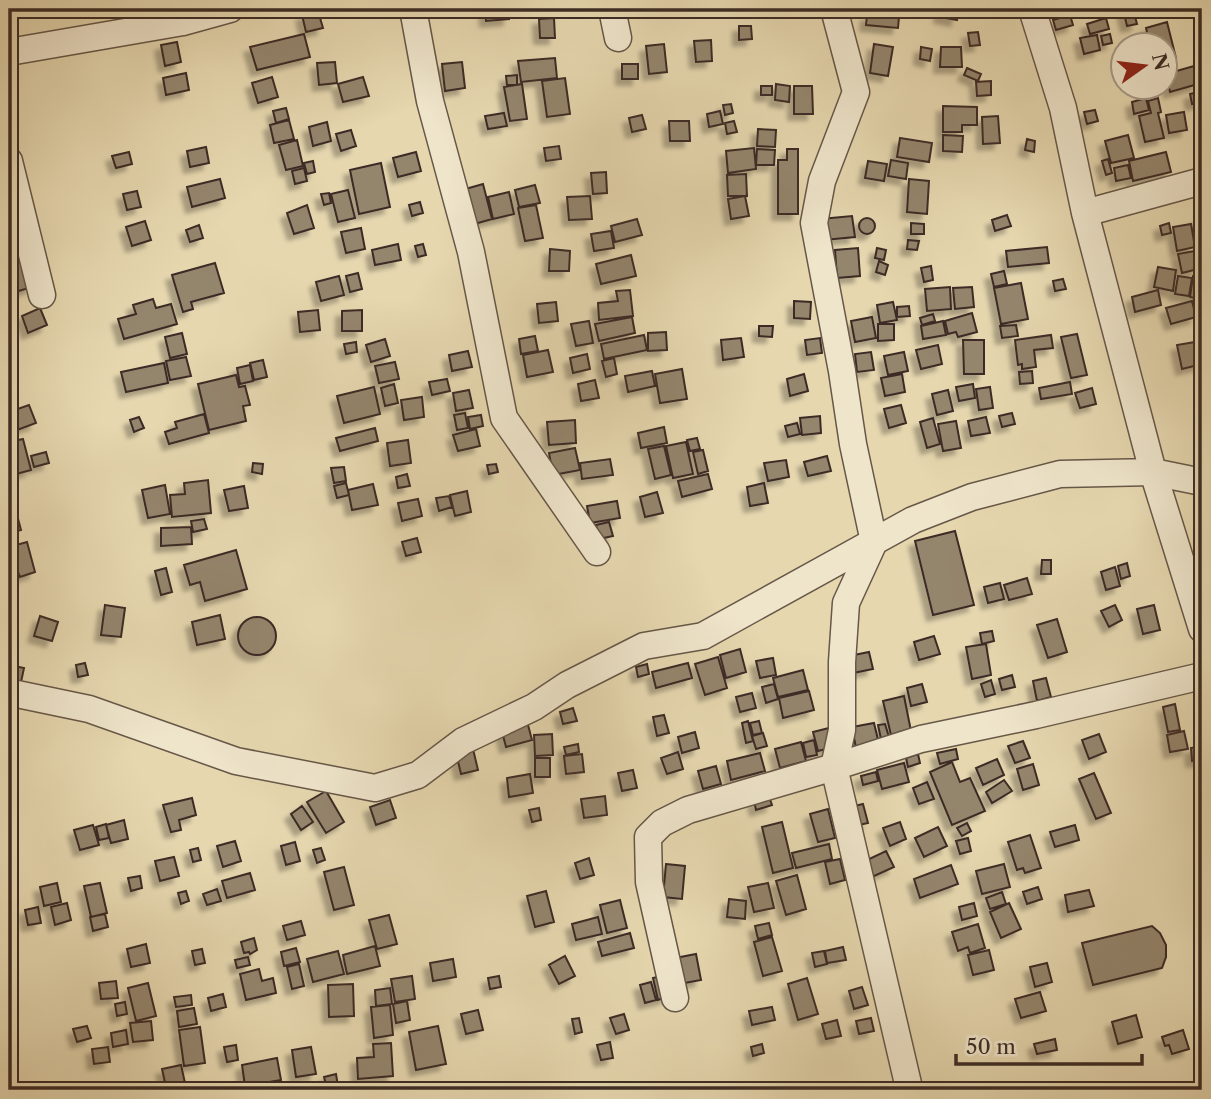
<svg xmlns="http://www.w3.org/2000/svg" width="1211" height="1099" font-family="'Libre Caslon Text',serif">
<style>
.building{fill:#94856d;stroke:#3c2c25;stroke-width:2;filter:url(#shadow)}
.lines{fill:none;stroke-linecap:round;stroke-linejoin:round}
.minor-casing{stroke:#665748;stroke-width:29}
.minor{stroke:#efe5cb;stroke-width:26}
</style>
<defs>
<filter id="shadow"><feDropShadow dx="-6" dy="6" stdDeviation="2" flood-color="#0004"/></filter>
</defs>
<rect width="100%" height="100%" fill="#e6d7af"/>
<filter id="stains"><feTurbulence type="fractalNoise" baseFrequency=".00286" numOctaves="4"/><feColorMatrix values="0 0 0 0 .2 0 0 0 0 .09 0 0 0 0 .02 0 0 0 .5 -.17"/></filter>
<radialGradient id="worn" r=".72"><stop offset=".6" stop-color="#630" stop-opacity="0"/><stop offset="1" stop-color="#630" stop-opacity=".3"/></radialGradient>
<path class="building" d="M485 9H508L509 19 486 21Z
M941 9H958L957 20 940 17Z
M1123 9H1133L1137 24 1127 26Z
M318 11 323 28 306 32 302 15Z
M867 15 899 17 898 28 866 25Z
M1070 15 1073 25 1056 30 1053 20Z
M554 18 555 38H540L539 19Z
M1106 18 1109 29 1090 34 1087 24Z
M1167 22 1176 58 1166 61V46H1150L1146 28Z
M739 26H751L752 39 739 40Z
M978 32 980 45 970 46 968 33Z
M304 34 310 57 257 70 250 47Z
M1110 34 1112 43 1103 45 1101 36Z
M1097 35 1100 50 1084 54 1080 38Z
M711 40 712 61 696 62 694 41Z
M177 42 181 62 165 66 161 45Z
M664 44 667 72 649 74 646 46Z
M874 44 893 47 888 76 870 73Z
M921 47 932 49 930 61 920 59Z
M941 47H961L962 67H940Z
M555 58 557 78 521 82 518 61Z
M335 62 337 83 319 85 317 63Z
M462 62 465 88 445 91 442 64Z
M622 64H638V79H622Z
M1194 66 1198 84 1170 92 1166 74Z
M967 68 981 74 978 81 964 75Z
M186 73 189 90 166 95 163 78Z
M517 75V85H507L506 76Z
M272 77 278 97 258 103 252 83Z
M363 77 369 96 343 102 338 84Z
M565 78 570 114 547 117 542 81Z
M991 81V95L977 96 976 82Z
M522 84 527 119 510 121 504 87Z
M776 84 790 86 789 102 775 100Z
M761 86H772V95H761Z
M794 86H812L813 114H794Z
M1202 91V102L1192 104 1190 94Z
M1146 98 1149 110 1134 114 1132 102Z
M1158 98 1161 112 1158 113 1164 138 1145 142 1139 116 1151 113 1148 101Z
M731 104 733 113 725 115 723 105Z
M943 106 977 107V125H962V132H943Z
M286 108 289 119 276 123 273 111Z
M1095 110 1098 121 1087 124 1084 112Z
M720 111 723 124 709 127 707 114Z
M1184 112 1187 130 1169 133 1166 115Z
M504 113 507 126 488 129 485 116Z
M642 115 646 129 632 132 629 118Z
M998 116 1000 143 983 144 982 117Z
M289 120 294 139 274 143 270 125Z
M669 121H689L690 141H670Z
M734 121 737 132 727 134 725 123Z
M327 122 331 141 313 146 309 127Z
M758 129 776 130 775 147 757 146Z
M351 130 356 146 341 151 336 134Z
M943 135 963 136 962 152 943 151Z
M1128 135 1134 158 1111 163 1105 141Z
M900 138 932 143 929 162 897 157Z
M1027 139 1035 141 1034 152 1025 150Z
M297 140 303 166 286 170 279 145Z
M559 146 561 159 546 161 544 148Z
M206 147 209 163 190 167 187 151Z
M754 148 756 169 728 173 726 151Z
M757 149 775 150 774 165H756Z
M787 149H798V214H778V160H787Z
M129 152 132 164 116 168 112 156Z
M416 152 421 171 398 177 393 158Z
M1166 152 1171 172 1133 181 1129 161Z
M1108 159 1112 173 1106 175 1102 161Z
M891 160 908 163 906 179 888 176Z
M313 161 315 172 307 174 304 163Z
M868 161 887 164 884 181 865 178Z
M381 163 390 207 359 214 350 170Z
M1128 165 1131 178 1116 181 1114 168Z
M304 168 307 181 295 184 292 171Z
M606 172 607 193 593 194 591 173Z
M746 174 747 196H728L727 175Z
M220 179 225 198 192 207 187 187Z
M909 179 929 181 927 214 907 212Z
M483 184 492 219 471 225 462 190Z
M535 185 540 203 519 207 515 190Z
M348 190 355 218 338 222 331 194Z
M137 191 141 207 127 210 123 194Z
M509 192 514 214 493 219 488 197Z
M329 193 331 203 324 205 321 194Z
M590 196 592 219 569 220 567 197Z
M745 196 749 216 731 219 728 199Z
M420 202 423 213 412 216 409 205Z
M307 205 314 228 294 234 287 213Z
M536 205 543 238 525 241 518 208Z
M1007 215 1011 226 995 231 992 220Z
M852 216 855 237 824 240 821 219Z
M859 226a8 8 0 1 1 16 0a8 8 0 1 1-16 0Z
M10 218 23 258 9 262V219Z
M1202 218V238H1200L1196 220Z
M637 219 642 235 615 242 611 226Z
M145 221 151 240 132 246 126 227Z
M911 223 924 224V234H911Z
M1169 223 1171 233 1162 235 1160 226Z
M1191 224 1195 247 1177 251 1173 227Z
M199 225 203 238 190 242 186 230Z
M361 228 365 249 346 253 341 232Z
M611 231 614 248 594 251 591 234Z
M908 240 919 241 917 250 907 249Z
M398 244 401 260 375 265 372 250Z
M423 244 426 255 418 257 415 246Z
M1047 247 1049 263 1008 267 1006 251Z
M858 248 860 276 837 278 835 250Z
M877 248 886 250 884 260 875 258Z
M550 249 570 251 569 271H549Z
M1195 251 1198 269 1182 273 1178 254Z
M631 255 636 276 601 284 596 264Z
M24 260 32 287 12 293 9 281V265Z
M879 261 888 265 885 275 876 272Z
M215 263 224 293 191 302 193 309 183 312 172 275Z
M931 266 933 280 924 282 921 268Z
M1158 267 1176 270 1173 291 1154 287Z
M1004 271 1007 284 994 287 991 274Z
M358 273 362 289 350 292 346 276Z
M339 276 344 295 321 301 316 282Z
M1178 276 1192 278 1189 296 1175 294Z
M1193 276 1202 277 1200 299 1190 297Z
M1063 279 1066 289 1055 291 1053 281Z
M1021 283 1028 319 1001 324 994 288Z
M950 287 951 309 927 311 925 289Z
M972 287 974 307 955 309 953 288Z
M630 290 633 316 599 320 598 303 618 301 616 291Z
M1158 290 1161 305 1135 312 1132 297Z
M153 299 156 308 171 304 177 324 124 339 118 319 136 314 133 305Z
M794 301 811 302 810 319 794 318Z
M1192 301 1196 317 1171 324 1166 308Z
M556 302 558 321 539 323 537 304Z
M893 302 897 320 880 323 877 305Z
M909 306 910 316 897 317V307Z
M40 308 47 325 28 333 22 316Z
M318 310 320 330 300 332 298 312Z
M362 310V331H342V311Z
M972 313 977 332 958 337 956 332 948 334 945 321Z
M933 314 935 321 922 325 920 318Z
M632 317 635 333 599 341 595 324Z
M872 317 876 338 855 342 851 321Z
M589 321 593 343 576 346 571 324Z
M943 321 946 335 923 339 921 326Z
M878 324H894V340L878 341Z
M1016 325 1018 336 1002 338 1000 326Z
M759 326H773L772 337 759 336Z
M666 332 667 350 648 351V333Z
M182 333 187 354 170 358 165 337Z
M1077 334 1087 375 1071 378 1061 337Z
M644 335 647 350 604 359 601 344Z
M1051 335 1053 348 1034 350 1036 367 1022 369V364L1018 365 1015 340Z
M535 336 538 351 521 354 519 339Z
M741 338 744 357 723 360 721 340Z
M820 338 822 353 807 355 805 340Z
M385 339 390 356 371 362 366 345Z
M963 340H984V374H964Z
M1201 341 1202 364 1182 369 1177 345Z
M356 342 357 352 346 354 344 344Z
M938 345 942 364 921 369 916 350Z
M548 350 553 372 527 377 523 355Z
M468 351 472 367 452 371 449 355Z
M871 352 874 370 857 372 855 354Z
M904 352 908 371 888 375 884 356Z
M587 354 590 369 573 373 570 358Z
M186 357 191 376 170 380 166 361Z
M614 358 617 374 606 377 602 361Z
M263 360 267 377 254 380 250 363Z
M395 362 399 379 379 383 375 366Z
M164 363 168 383 126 392 121 372Z
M250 365 253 381 240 384 237 368Z
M682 369 687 399 660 403 655 374Z
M652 371 655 386 628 392 625 376Z
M1032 371 1033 383 1020 384 1019 372Z
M804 374 808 391 790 396 787 379Z
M902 374 905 392 885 396 881 378Z
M236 375 239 387 245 386 250 405 243 406 246 421 209 430 198 384Z
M447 379 450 391 432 395 429 382Z
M595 380 599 398 581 401 578 384Z
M1070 382 1072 394 1041 399 1039 388Z
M394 384 398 403 385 406 381 388Z
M973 384 975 398 959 401 956 387Z
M374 387 380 414 344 423 337 396Z
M990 387 993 408 979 410 976 389Z
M1092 388 1096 404 1080 408 1075 393Z
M469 390 473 408 456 411 453 393Z
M948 390 953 411 937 415 932 394Z
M422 397 424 417 404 420 401 400Z
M29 405 36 423 9 433V412Z
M901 405 906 423 889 428 884 409Z
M465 413 468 428 457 430 454 415Z
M1012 413 1015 424 1002 427 999 416Z
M204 414 209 433 169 444 165 432 177 428 175 422Z
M481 415 483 426 470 429 468 417Z
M820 416 821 433 802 435 800 418Z
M139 417 144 428 134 432 130 420Z
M986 417 990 433 971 436 968 421Z
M933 418 940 444 927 448 920 422Z
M575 420 576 443 549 445 547 422Z
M956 421 961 448 943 451 938 424Z
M797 423 800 434 788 437 785 426Z
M664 427 667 443 641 448 638 433Z
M375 428 378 441 340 451 336 438Z
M476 429 480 446 458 451 453 435Z
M697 438 700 449 690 451 687 440Z
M23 439 31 470 9 476V442Z
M408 440 411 463 390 466 387 443Z
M686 442 693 474 673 478 666 446Z
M664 446 671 475 655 479 648 449Z
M575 448 580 470 553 475 549 453Z
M703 450 708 471 698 474 693 452Z
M46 452 49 463 34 467 31 456Z
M827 456 831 471 808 476 804 462Z
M610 459 613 475 582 479 580 463Z
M786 460 789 477 768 481 764 463Z
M253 463 263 464 262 474 252 472Z
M496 464 498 472 489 474 487 465Z
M344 467 346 481 334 483 331 468Z
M407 474 410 486 398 488 396 477Z
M708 474 712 489 682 497 678 481Z
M208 480 211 513 172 517 170 495 185 494 184 483Z
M346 483 349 495 337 498 334 486Z
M764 483 768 503 750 506 747 487Z
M9 484 21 530 9 533Z
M373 484 378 505 352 510 348 490Z
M165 485 170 514 148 518 142 490Z
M244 486 248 508 229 511 224 490Z
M467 491 471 512 455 516 450 495Z
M657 492 663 513 645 517 640 497Z
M449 496 452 507 439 511 436 498Z
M418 499 422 516 402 521 398 503Z
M617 501 620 518 590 523 587 506Z
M204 519 207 529 193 532 191 521Z
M609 522 613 536 599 539 596 525Z
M191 527 192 544 161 546V528Z
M955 531 974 605 933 615 915 541Z
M417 538 421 552 406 556 402 542Z
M27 542 35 572 20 577 17 570 9 572V547Z
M236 550 247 589 205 601 200 582 190 585 184 565Z
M1042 560H1051V574H1041Z
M1127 563 1130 576 1121 579 1118 566Z
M1115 567 1120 586 1106 590 1101 572Z
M166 568 172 592 161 595 155 571Z
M1027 578 1032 594 1009 600 1004 585Z
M1000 583 1004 599 988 603 984 587Z
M105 605 125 608 121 637 101 635Z
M1115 605 1122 620 1109 627 1101 611Z
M1154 605 1160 630 1143 634 1137 609Z
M220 615 225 639 197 645 192 622Z
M40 616 58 622 52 641 34 636Z
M238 636a19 19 0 1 1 38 0a19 19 0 1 1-38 0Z
M1057 619 1067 652 1048 658 1037 625Z
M992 631 994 641 982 644 980 633Z
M934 636 940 654 919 660 914 642Z
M986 644 991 675 972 679 966 647Z
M740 649 746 672 726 678 720 655Z
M869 652 873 669 853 673 849 656Z
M718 657 727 688 705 695 695 664Z
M773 658 776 675 760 678 756 661Z
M85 663 88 675 78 677 76 665Z
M688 663 692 678 656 688 652 672Z
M647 664 649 674 638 677 636 667Z
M9 665 24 668 20 687 9 684Z
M803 670 808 690 778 697 773 678Z
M1012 675 1015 687 1002 690 999 679Z
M1046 678 1051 697 1037 701 1033 681Z
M991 680 995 694 985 697 981 684Z
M774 684 778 699 766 703 762 687Z
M922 684 927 702 911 706 907 688Z
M809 691 814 710 783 718 779 698Z
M752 693 756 708 740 712 736 697Z
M904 696 911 731 891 735 883 701Z
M1175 704 1180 730 1168 732 1163 707Z
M573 708 577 721 563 724 560 712Z
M664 715 669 733 657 736 653 717Z
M527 721 532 740 506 747 501 728Z
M748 721 753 741 746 743 742 723Z
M759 721 762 733 753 735 750 723Z
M874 723 879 744 856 748 852 727Z
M885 724 889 737 881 739 878 725Z
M829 728 834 747 818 751 813 732Z
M1184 731 1188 749 1170 752 1167 735Z
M695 732 699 748 682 753 678 737Z
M763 733 767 746 756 749 752 736Z
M552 734 553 755 535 756 534 735Z
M1099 734 1106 752 1089 759 1082 740Z
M814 740 817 755 806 757 803 743Z
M1023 741 1030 758 1015 763 1008 746Z
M801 742 806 761 780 768 775 749Z
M578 744 579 752 566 755 564 747Z
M1202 746V760L1192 761 1191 748Z
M473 749 478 770 461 774 456 753Z
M956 749 958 759 940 764 937 753Z
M678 752 683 769 667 774 661 758Z
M760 753 765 771 731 780 727 761Z
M582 754 584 772 566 774 564 756Z
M918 754 920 763 908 767 906 758Z
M535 758H550V777H535Z
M997 759 1004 775 983 785 976 768Z
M952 762 960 782 970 778 985 811 952 825 930 772Z
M904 763 909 782 882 789 877 770Z
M1033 764 1039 785 1023 790 1017 769Z
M716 766 721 784 703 789 698 771Z
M633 770 637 788 622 791 618 773Z
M876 772 878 781 863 785 861 776Z
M1094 773 1111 813 1096 819 1079 779Z
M530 774 533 793 509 797 507 778Z
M1004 780 1012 791 992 803 986 792Z
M927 782 934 799 919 804 913 788Z
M326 791 344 822 326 833 307 802Z
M605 796 607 815 584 818 581 799Z
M769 796 772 805 756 810 754 801Z
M192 798 196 815 179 820 181 830 171 832 163 805Z
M390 800 396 818 376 825 370 807Z
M863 804 868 823 854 826 850 807Z
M302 806 313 822 301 830 291 814Z
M539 808 541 820 532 822 529 810Z
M828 809 835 838 818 842 810 814Z
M124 820 128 839 111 843 106 825Z
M782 822 793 868 773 873 762 827Z
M900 822 906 839 890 846 883 828Z
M967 823 971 831 962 836 957 828Z
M106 824 109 838 99 840 96 827Z
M93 825 99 845 80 850 74 830Z
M1075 825 1079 840 1055 847 1050 832Z
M938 827 947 846 924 857 915 838Z
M1030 835 1041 868 1025 873 1023 868 1017 870 1008 842Z
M968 838 971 851 960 854 956 841Z
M235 841 241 861 223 867 217 846Z
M295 842 300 861 286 865 281 846Z
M829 844 832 859 796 868 792 853Z
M198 848 201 860 193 862 190 850Z
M321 848 325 860 317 863 313 850Z
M886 851 894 867 872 877 865 861Z
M174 857 179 876 160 881 155 861Z
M589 858 594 875 580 879 575 863Z
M840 859 845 880 830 884 825 862Z
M666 864 685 866 682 899 663 897Z
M1004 864 1010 887 982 894 976 871Z
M951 865 958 884 920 898 914 879Z
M344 867 354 905 334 910 324 872Z
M250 873 255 890 227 898 222 881Z
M797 875 806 909 786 915 776 881Z
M140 876 142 888 131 891 128 878Z
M57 883 61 902 44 906 40 887Z
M100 883 107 913 91 917 84 886Z
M768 883 774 908 754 912 748 887Z
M1038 887 1042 899 1027 904 1023 892Z
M217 889 221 901 207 905 203 894Z
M1089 890 1094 906 1068 912 1065 895Z
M186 891 189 901 181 904 178 893Z
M546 891 554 922 535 927 527 896Z
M1002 892 1006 904 990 909 986 898Z
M729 899 746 901 745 919 727 917Z
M620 900 627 928 607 933 600 905Z
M67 903 71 920 55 925 51 907Z
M974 903 977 916 962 920 959 907Z
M1009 903 1021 929 1001 938 990 912Z
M38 907 41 923 28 925 25 910Z
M105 914 108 927 93 931 90 917Z
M389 915 397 944 377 949 369 920Z
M598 917 602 934 576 940 572 924Z
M301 921 305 935 287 940 283 926Z
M769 923 772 935 758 939 755 926Z
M978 924 985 948 970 953 968 947 958 951 952 932Z
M1152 926 1160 933 1166 945V957L1162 968 1093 985 1082 943Z
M630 933 634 948 602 956 598 942Z
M772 937 782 971 763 976 754 942Z
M254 938 257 950 250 954 249 952 244 953 241 942Z
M146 944 150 963 131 967 127 949Z
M375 946 380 966 347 974 343 955Z
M843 947 846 960 827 963 825 951Z
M296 948 300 962 284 966 281 952Z
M202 949 205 963 195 965 192 951Z
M989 950 994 970 973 975 968 955Z
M338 951 344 974 313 982 307 959Z
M824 951 827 964 815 967 812 953Z
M696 954 701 980 679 984 675 958Z
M565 956 575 976 559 984 549 965Z
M248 957 250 965 237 968 235 960Z
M453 959 456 977 433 981 430 963Z
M1047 963 1052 982 1035 987 1030 967Z
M299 964 304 986 292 989 287 967Z
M259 969 262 981 273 978 276 993 246 1000 240 974Z
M412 976 415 999 395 1002 391 979Z
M499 976 501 987 490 989 488 978Z
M662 976 667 997 658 1000 653 978Z
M807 978 818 1014 798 1020 788 984Z
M116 981 118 998 101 999 99 983Z
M651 982 656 1000 645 1003 640 985Z
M148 983 156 1016 136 1021 128 988Z
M353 984 354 1016 329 1017 328 985Z
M862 987 868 1005 854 1009 849 991Z
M390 988 392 1004 376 1006 375 990Z
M1040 992 1046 1011 1021 1018 1015 999Z
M223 994 226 1007 211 1011 208 998Z
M191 995 192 1005 176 1007 174 997Z
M407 1001 410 1020 396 1023 393 1004Z
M125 1002 127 1014 117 1016 115 1004Z
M390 1005 393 1035 374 1038 371 1007Z
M772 1007 775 1020 752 1025 749 1011Z
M194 1008 197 1024 179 1027 177 1011Z
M478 1010 483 1030 466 1034 461 1014Z
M624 1014 629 1030 616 1034 610 1018Z
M1136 1015 1142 1037 1118 1044 1112 1022Z
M579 1018 582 1032 575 1034 572 1019Z
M871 1018 874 1031 859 1034 856 1021Z
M837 1020 841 1036 826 1039 822 1024Z
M151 1021 153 1040 133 1042 130 1023Z
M87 1026 91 1038 77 1042 73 1029Z
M438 1026 446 1064 416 1070 409 1032Z
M200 1027 205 1063 184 1066 179 1030Z
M126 1030 128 1044 113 1047 111 1033Z
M1183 1030 1189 1049 1172 1054 1169 1045 1165 1046 1162 1037Z
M1055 1039 1057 1050 1037 1054 1034 1044Z
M610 1042 613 1058 601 1060 597 1045Z
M391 1043 393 1076 358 1079 357 1058 374 1057 373 1044Z
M762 1044 764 1053 753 1056 751 1047Z
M236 1045 238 1060 227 1062 224 1047Z
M108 1047 110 1062 94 1064 92 1049Z
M311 1047 316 1074 296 1077 292 1050Z
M277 1058 281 1080 245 1086 242 1065Z
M181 1065 185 1083 166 1087 162 1069Z
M336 1074 338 1086 327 1089 324 1077Z"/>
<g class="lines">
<g class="minor-casing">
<path id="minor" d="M180 9 183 22 230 9
M413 9 430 101 471 252 504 418 597 552
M612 9 618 38
M834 9 856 92 822 181 814 223 842 371 853 444 874 542 846 603 842 662V730L834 767 909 1088
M1032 9 1063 108 1085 213 1153 472 1202 629
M9 52 183 22
M9 161 42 295
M1085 213 1202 181
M9 695 17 694 89 709 236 761 375 788 418 775 463 741 534 707 567 685 644 646 703 636 913 520 972 497 1060 474 1153 472 1202 482
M675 998 649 882 648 837 662 823 688 810 834 767 921 739 1036 715 1202 676"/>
</g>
<use href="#minor" class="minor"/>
</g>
<rect width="1211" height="1099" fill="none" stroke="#e6d7af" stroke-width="35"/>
<rect x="10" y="10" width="1190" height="1078" fill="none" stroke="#3c2c25" stroke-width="3.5"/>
<rect x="18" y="18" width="1176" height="1064" fill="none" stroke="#3c2c25" stroke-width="2"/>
<g transform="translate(1144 66) rotate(76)"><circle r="33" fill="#efe5cb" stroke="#a79b89" stroke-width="2"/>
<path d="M0-5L12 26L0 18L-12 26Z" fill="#8f2418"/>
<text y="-10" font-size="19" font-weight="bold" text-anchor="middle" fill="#3c2c25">N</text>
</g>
<path d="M956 1054v10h186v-10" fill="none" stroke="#3c2c25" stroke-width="3.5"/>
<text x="966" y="1054" font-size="21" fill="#3c2c25" stroke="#efe5cb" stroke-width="5" paint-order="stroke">50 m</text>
<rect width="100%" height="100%" filter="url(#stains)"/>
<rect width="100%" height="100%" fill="url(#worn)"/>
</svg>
